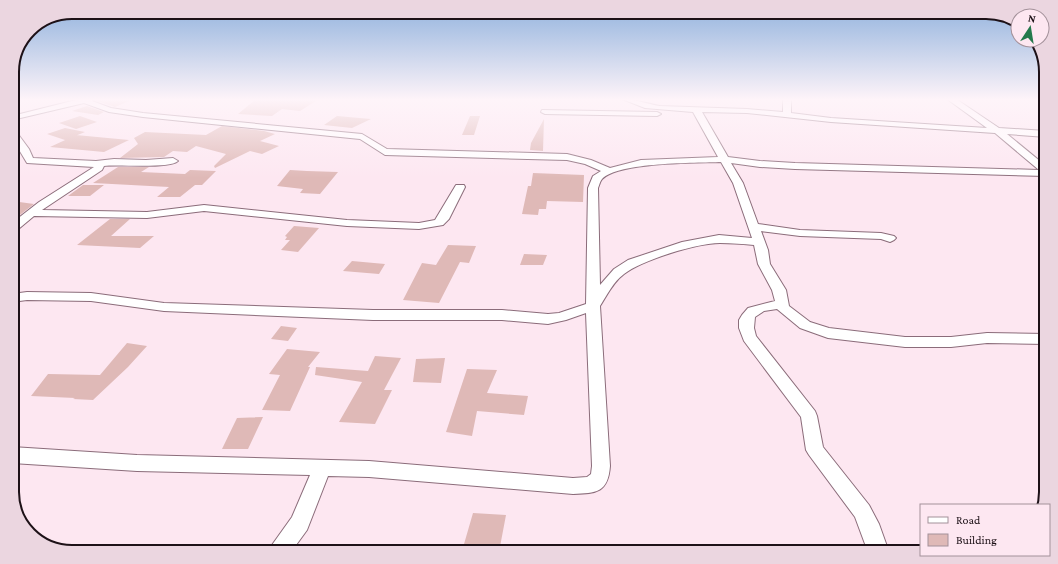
<svg xmlns="http://www.w3.org/2000/svg" width="1058" height="564" font-family="'Crimson Pro',serif">
<style>
.building{fill:#dfb9b7}
.lines{fill:none;stroke-linecap:round;stroke-linejoin:round}
.minor-casing{stroke:#8b6c7a;stroke-width:2}
.minor{fill:#fff;fill-rule:evenodd}
.rim{fill:none;stroke:#1d1117;stroke-width:2}
</style>
<rect width="100%" height="100%" fill="#fde7f1"/>
<path class="building" d="M102 99H134L115 107 97 101Z
M256 99H319L300 111 282 109 272 116 238 114Z
M87 106 104 112 98 115 72 111Z
M80 116 97 122 76 129 59 123Z
M337 116 371 119 352 128 324 125Z
M470 116H480L474 135H462Z
M544 119 543 151 530 150 531 143Z
M222 126 264 131 275 134 260 141 279 146 262 154 250 151 215 168 214 166 226 154 196 146 187 152 173 151 164 157 120 158 138 144 134 138 145 132 206 135Z
M65 128 85 132 65 140 47 134Z
M76 135 129 140 104 152 50 147Z
M118 167H149L141 172 185 174 190 170 216 171 202 185H195L180 197H157L169 187 93 183Z
M290 170 307 171 338 172 320 194 300 193 303 189 277 186Z
M533 173 584 175 583 202 547 201 546 209H539L538 215 522 214 528 186H531Z
M83 185H104L90 196H68Z
M12 201 34 204 12 221Z
M110 219H130L111 236H154L140 248 77 245Z
M294 226 319 228 298 252 281 250 290 240H285L287 237 285 236Z
M448 245 476 246 469 263 460 262 439 303 403 300 422 263 436 265Z
M524 254 547 255 543 265H520Z
M352 261 385 264 379 274 343 271Z
M281 326 297 328 288 341 271 339Z
M127 343 147 346 128 367 93 400 73 399 75 398 31 396 48 374 100 375Z
M287 349 320 352 308 367H310L290 411 262 410 280 375 269 374Z
M375 356 401 358 384 390H392L375 424 339 422 362 382 315 375 316 367 368 371Z
M445 358 441 383 413 382 416 359Z
M467 369 497 370 487 393 528 396 524 415 477 411 472 436 446 432Z
M263 417 248 449H222L237 418Z
M473 513 506 515 499 552 462 551Z"/>
<g class="lines">
<g class="minor-casing">
<path id="minor" d="M80 99H95L92 101 111 108 143 113 362 134 387 149 567 154 591 160 610 168 641 160 718 157 693 112 645 108 622 99C635 99 647 104 660 106L747 109 783 112V99H791V113L831 118 987 128 947 99H956L999 128 1046 131V137L1007 134 1046 166V176L795 169 760 167 731 163 743 183 758 224 800 230 881 233 894 236 896 238 894 240 890 242 881 239 800 236 761 231 768 250 770 264 786 290 789 306 810 322 829 328 905 337H951L987 333 1046 334V344L987 343 951 347H905L828 338 800 328 777 309 764 311 755 317 754 328 756 336 815 411 817 416 823 447 869 505 879 524 889 552H868L855 517 809 455 806 450 801 417 744 341 739 328V320L742 315 748 308 775 301 772 290 758 264 754 245C743 244 732 243 720 243 697 243 642 260 624 274 613 282 607 295 600 306L610 466C608 493 596 493 573 494L369 477 328 476 307 530 291 552H269L272 545 292 517 310 475 137 471 12 463V447L137 455 369 461 573 478 587 477 591 474 592 466 586 313 566 320 548 324 502 320H373L164 311 91 301 27 300 12 302V294L27 292 91 293 164 303 373 310H502L548 314 559 313 586 304 588 188 593 176 601 171 585 164 567 160 385 155 360 139 143 117 109 112 84 103 12 120V116ZM702 112 747 113 831 122 995 133 1039 170 795 163 760 161 728 157ZM721 162 733 183 752 238 719 235 682 242 628 260 614 269 600 285 598 188C599 186 600 181 602 179 618 162 696 163 721 162Z
M542 110 657 112 661 114 657 116 545 114 541 112Z
M12 129 15 130 29 149 33 158 96 161 114 159 146 160 173 158 178 161C170 169 117 164 104 166L102 170 42 210 147 212 204 205 347 220 419 223 435 220 456 185H464L465 187 449 219 443 225 419 229 347 226 204 211 147 218 34 216 16 231 12 232V223L39 202 94 167 27 163 12 138Z"/>
</g>
<use href="#minor" class="minor"/>
</g>
<linearGradient id="sky" x2="0" y2="1"><stop stop-color="#8fb1dd"/><stop offset="0.56" stop-color="#fef4f9"/><stop offset="1" stop-color="#fef4f9" stop-opacity="0"/></linearGradient>
<rect width="1058" height="178" fill="url(#sky)"/>
<path d="M0 0H1058V564H0ZM72 19H986A53 53 0 0 1 1039 72V492A53 53 0 0 1 986 545H72A53 53 0 0 1 19 492V72A53 53 0 0 1 72 19Z" fill="#ebd6e0" fill-rule="evenodd"/>
<path class="rim" d="M72 19H986A53 53 0 0 1 1039 72V492A53 53 0 0 1 986 545H72A53 53 0 0 1 19 492V72A53 53 0 0 1 72 19Z"/>
<rect x="920" y="504" width="130" height="52" fill="#fde7f1" stroke="#a3919a"/>
<rect x="928" y="517" width="20" height="6" fill="#ffffff" stroke="#a3919a"/>
<text x="956" y="524" font-size="12" fill="#1d1117">Road</text>
<rect x="928" y="534" width="20" height="12" fill="#dfb9b7" stroke="#a3919a"/>
<text x="956" y="544" font-size="12" fill="#1d1117">Building</text>
<g transform="translate(1030 28) rotate(12)"><circle r="19" fill="#fde7f1" stroke="#a3919a"/>
<path d="M0-3L7 15L0 10L-7 15Z" fill="#24794c"/>
<text y="-6" font-size="11" font-weight="bold" text-anchor="middle" fill="#1d1117">N</text>
</g>
</svg>
